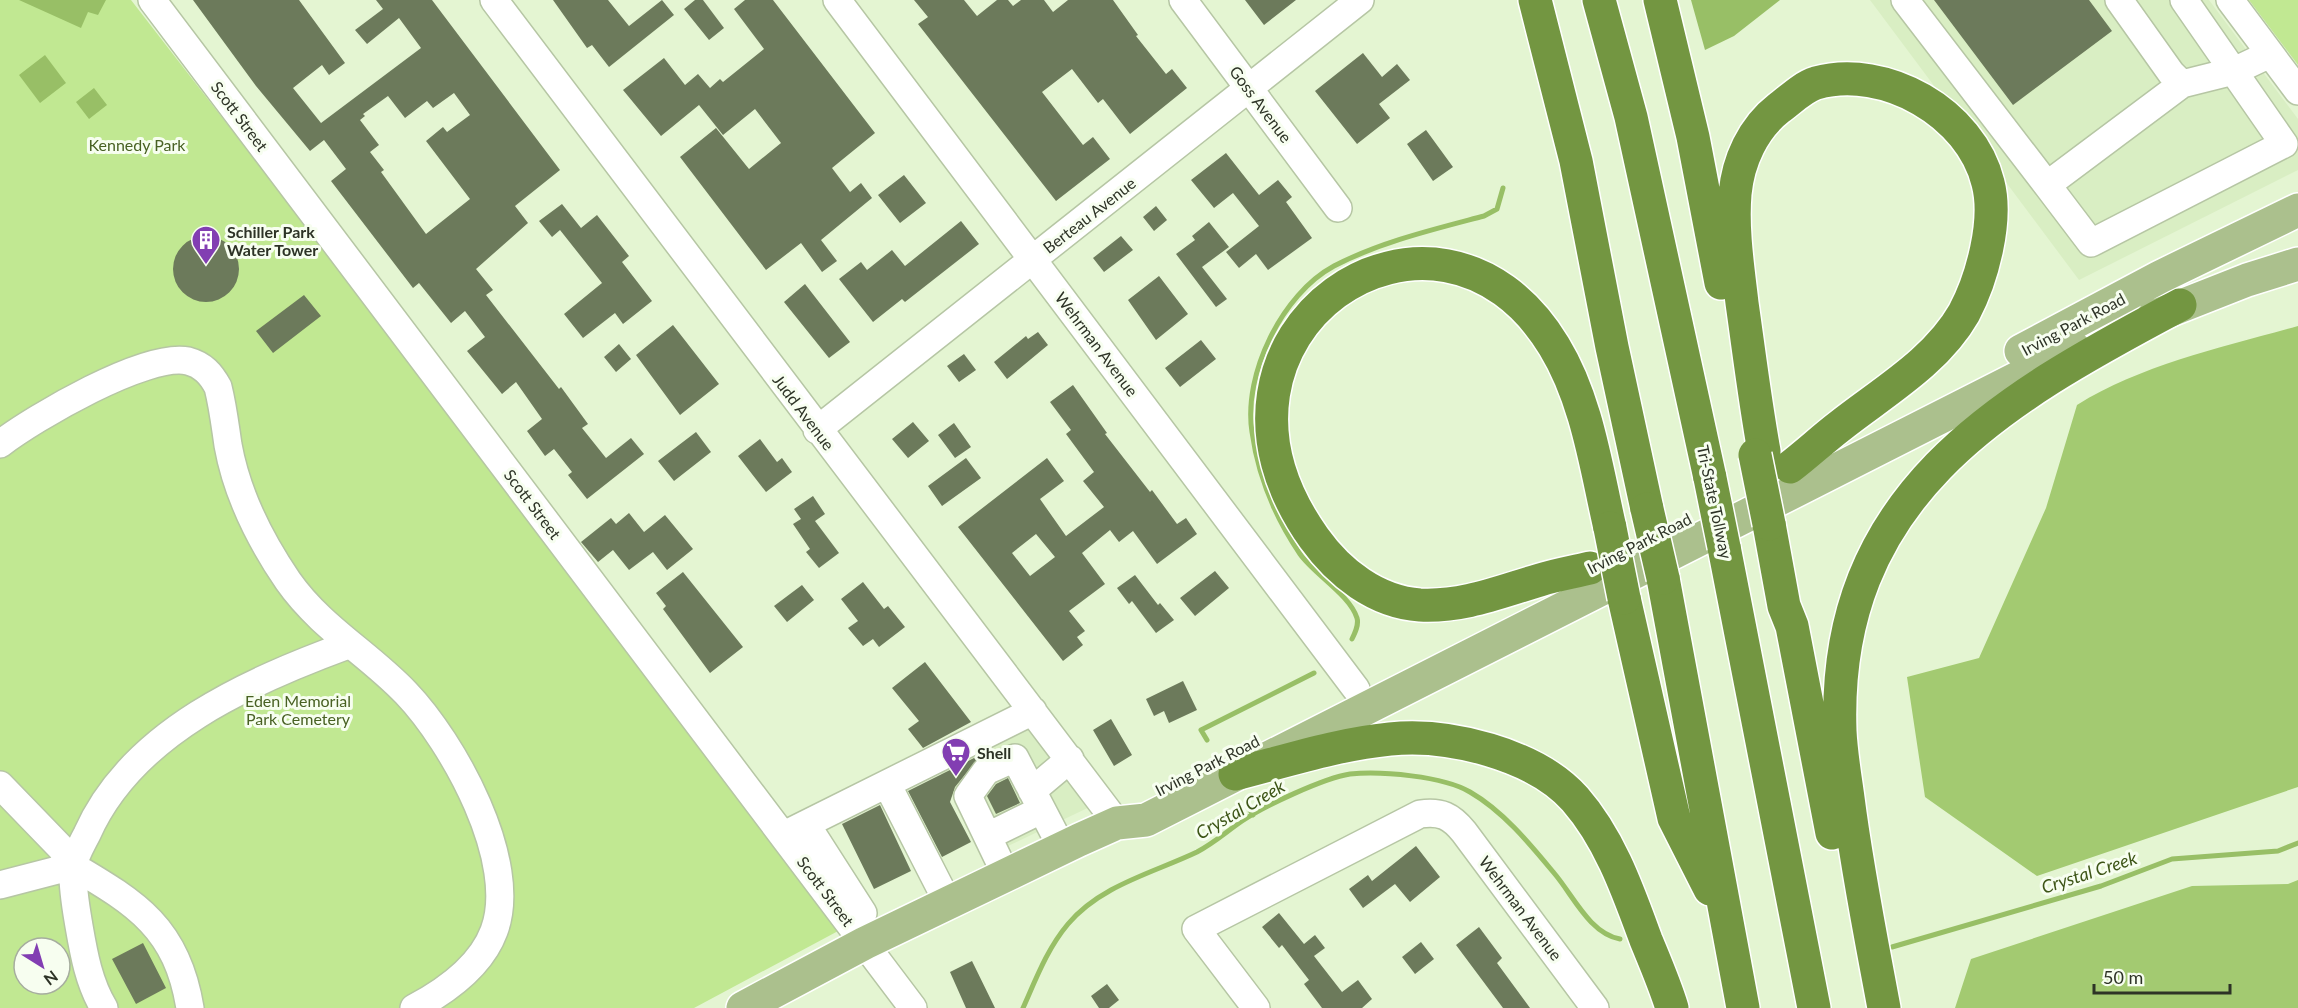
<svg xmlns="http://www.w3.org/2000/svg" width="2298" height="1008" font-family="Lato,sans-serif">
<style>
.built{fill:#d9eec3}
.green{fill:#c1e892;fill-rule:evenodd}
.forest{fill:#a3ca71}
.water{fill:#98bf66}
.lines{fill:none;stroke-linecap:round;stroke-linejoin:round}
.stream{stroke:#98bf66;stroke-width:5}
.building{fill:#6c7a5b;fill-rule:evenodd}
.minor-casing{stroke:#b6c6a4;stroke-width:30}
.major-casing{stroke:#fff;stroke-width:36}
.highway-casing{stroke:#fff;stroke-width:36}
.minor{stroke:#fff;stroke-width:27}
.major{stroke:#abc08d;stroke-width:33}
.highway{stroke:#739641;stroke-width:33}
.highway-bridge-casing{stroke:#fff;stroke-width:36;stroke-linecap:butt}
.highway-bridge{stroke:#739641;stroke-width:33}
.labels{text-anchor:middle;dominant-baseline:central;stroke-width:6;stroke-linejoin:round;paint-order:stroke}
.street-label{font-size:16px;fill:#2d3326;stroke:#f7fef0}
.park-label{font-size:16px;fill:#486123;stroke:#f7fef0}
.poi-label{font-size:16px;font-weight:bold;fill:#2d3326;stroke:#f7fef0;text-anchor:start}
.water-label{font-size:18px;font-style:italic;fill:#3d5517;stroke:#f7fef0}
</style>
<rect width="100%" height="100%" fill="#e4f5d2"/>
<path class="built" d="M1870 0H2209L2298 119V170L2079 280Z
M1031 716 1098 803 985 857 935 763Z"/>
<path class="green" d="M0 0H131L310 231 840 930 694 1008H0ZM24 948H60V984H24Z
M2249 0H2298V65Z"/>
<path class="forest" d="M2298 326V787L2037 876 1925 797 1907 677 1979 658 2046 508 2077 405C2143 364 2224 347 2298 326Z
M2298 880V1008H1955L1971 959 2192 886 2288 884Z"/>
<path class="water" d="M19 0H106L98 15 88 12 81 28Z
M1691 0H1780L1734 36 1705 50Z
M45 55 66 83 40 103 19 75Z
M94 88 107 105 89 119 76 102Z"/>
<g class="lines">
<path class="stream" d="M1352 639C1355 633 1359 625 1357 618 1350 595 1314 574 1300 554 1275 517 1258 476 1252 432 1243 374 1282 294 1334 266 1380 242 1435 229 1484 216L1497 209 1503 188
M1207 740 1201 730 1314 673
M1248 807 1253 815
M1892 947 2101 886 2172 859 2278 851 2298 843
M1023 1008C1036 979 1047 949 1068 924 1101 885 1153 873 1197 852 1214 843 1226 832 1242 821 1264 806 1324 778 1350 774 1381 771 1443 776 1470 792 1503 811 1530 844 1554 873 1573 895 1589 933 1620 939"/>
</g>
<path class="building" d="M193 0H299L345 63 329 75 322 65 293 88 321 123 421 48 399 18 367 44 355 30 383 9 376 0H432L560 170 515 206 528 223 476 269 493 290 486 295 559 389 561 387 588 424 582 428 606 458 631 438 644 454 587 499 568 475 572 472 554 449 545 456 527 431 542 419 516 382 502 394 467 351 485 337 465 311 451 323 419 283 413 288 331 181 346 169 324 140 310 151 256 86ZM454 93 470 115 447 132 443 127 426 141 470 199 426 234 381 172 384 170 370 152 379 145 360 120 365 116 363 114 388 96 405 118 427 101 433 108Z
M553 0H608L629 26 662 0 674 15 609 67 592 45 587 48Z
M695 0H703L724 28 709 40 684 9Z
M745 0H773L875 133 832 168 850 192 861 183 872 198 821 240 837 261 822 272 801 243 766 270 680 157 716 128 749 169 781 143 755 109 723 135 699 105 661 136 623 90 664 58 685 85 698 74 710 88 720 79 723 82 764 49 734 9Z
M914 0H964L977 16 997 0H1008L1013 6 1021 0H1044L1053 12 1068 0H1113L1138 35 1136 36 1166 74 1172 69 1187 88 1130 134 1103 99 1098 103 1072 69 1042 92 1083 145 1093 137 1110 159 1056 201 918 24 928 17Z
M1245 0H1296L1264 25Z
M1934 0H2089L2112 31 2013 105Z
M1363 53 1382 77 1397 64 1410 80 1379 104 1390 118 1357 144 1315 91Z
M1426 130 1453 167 1433 181 1407 144Z
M1226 153 1259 195 1278 180 1292 197 1286 202 1312 238 1268 270 1256 254 1239 268 1226 252 1259 226 1233 193 1214 208 1191 180Z
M904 175 926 203 900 223 878 195Z
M562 204 581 228 597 215 629 256 622 262 652 301 623 324 615 313 583 338 564 314 602 283 560 230 552 237 539 221Z
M1156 206 1167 220 1154 231 1143 217Z
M961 221 979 244 905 302 902 299 873 322 839 279 861 262 867 270 892 250 905 266Z
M1209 222 1229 247 1202 267 1227 299 1216 307 1176 254 1195 240 1192 236Z
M1121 236 1133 250 1104 272 1093 258Z
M173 269a33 33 0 1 1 66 0a33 33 0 1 1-66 0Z
M1159 276 1188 314 1156 340 1128 300Z
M805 284 850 342 829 358 784 302Z
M304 295 321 316 273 353 256 331Z
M673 325 719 384 680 415 636 355Z
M1038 332 1048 345 1007 379 994 362 1026 336 1028 339Z
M1201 340 1216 359 1180 387 1165 368Z
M619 344 631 359 616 372 604 357Z
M964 354 976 370 959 382 947 366Z
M1073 385 1107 433 1105 434 1150 492 1152 490 1177 524 1186 518 1197 534 1157 564 1133 531 1119 542 1110 530 1082 553 1105 584 1069 611 1085 631 1077 637 1083 645 1063 661 958 527 1047 458 1064 481 1040 499 1066 536 1104 507 1083 481 1094 472 1066 434 1071 430 1050 402ZM1036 534 1055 557 1030 576 1012 553Z
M913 422 929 441 908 458 892 439Z
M954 423 971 447 955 458 938 435Z
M696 432 711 452 674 481 658 461Z
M760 439 777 462 782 458 792 472 766 492 738 456Z
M966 458 981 478 942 506 928 486Z
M813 496 825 514 815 521 839 553 819 568 806 552 810 549 793 524 801 519 794 509Z
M629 513 644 532 665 515 693 549 667 570 653 552 629 570 613 550 598 562 581 542 611 518 616 524Z
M1215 571 1229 588 1195 616 1180 598Z
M683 572 743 647 710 673 663 609 666 606 656 593Z
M1135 575 1158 605 1160 603 1174 620 1156 633 1132 601 1129 604 1117 588Z
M863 582 884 609 888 606 905 627 879 647 873 639 863 646 848 628 858 621 841 599Z
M802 585 814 600 787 622 774 606Z
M925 662 971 722 923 748 908 729 919 721 892 688Z
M1183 681 1197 710 1169 723 1164 711 1154 716 1146 699Z
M1111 719 1132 755 1114 766 1093 730Z
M982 754 955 787 950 802 971 842 942 857 908 791Z
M1008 778 1020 803 996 814 987 796 996 784Z
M880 805 911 871 874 889 842 824Z
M1416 846 1440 877 1410 902 1395 884 1363 908 1349 889 1368 875 1372 881Z
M1279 913 1304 944 1315 935 1325 948 1314 956 1342 992 1358 980 1372 999 1362 1008H1322L1304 984 1309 980 1282 945 1279 948 1262 927Z
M1479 927 1502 958 1497 963 1530 1008H1503L1456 945Z
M1421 942 1434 959 1415 974 1402 957Z
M143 943 166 988 136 1004 112 959Z
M972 961 995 1008H966L950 972Z
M1107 984 1119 1000 1109 1008H1099L1091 996Z"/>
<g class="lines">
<g class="minor-casing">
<path id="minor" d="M152 0 913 1008
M494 0 1117 823
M837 0 1356 689
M1183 0 1338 208
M1905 0 2047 185
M2119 0 2171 73 2182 84 2234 71 2270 54
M2230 0 2298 91
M2182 84 2047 185 2091 243 2284 144 2184 0
M817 430 1360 0
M0 444C34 418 146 352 188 361 203 365 211 374 218 387 223 407 225 425 228 445 237 495 260 540 288 581 321 628 368 653 406 693 453 742 520 862 494 931 481 966 446 991 414 1008
M887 784 948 903
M0 785 61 848 73 866 0 885
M1032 791 1070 759
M806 824 863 913
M784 835 1033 711
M988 836 1041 810
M73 866C137 904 177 928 190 1008
M1006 875 968 796 986 771 1015 758 1062 848
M104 1008C89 983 84 955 79 926 76 908 72 887 73 868 74 857 82 844 87 834 132 732 250 681 348 645
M1256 1008 1196 929 1420 814C1441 811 1451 816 1464 832L1595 1008"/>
</g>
<g class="major-casing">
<path id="major" d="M2153 317 2247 280 2298 264
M2021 351 2160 277 2298 210
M743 1008 865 943 1079 840 1117 823 1146 820 2075 349"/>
</g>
<g class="highway-casing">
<path id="highway" d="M1535 0 1576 161 1612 347 1647 509
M1599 0 1631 117 1710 478
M1660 0 1693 137 1721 283
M1764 451C1755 402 1749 352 1742 303 1738 268 1732 230 1735 194 1738 161 1753 128 1779 108 1790 100 1803 87 1816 83 1885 64 1971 113 1988 183 1998 221 1982 279 1964 313 1936 362 1883 392 1840 426 1823 439 1807 454 1790 467
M1769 524 1784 606 1792 626 1832 833
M1724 547 1814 1008
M1590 568C1574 572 1556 575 1540 580 1499 592 1464 607 1420 605 1376 602 1339 573 1314 538 1168 333 1437 153 1554 346 1587 400 1596 467 1610 528
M1663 578 1743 1008
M1624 598 1674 818 1710 889
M1235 774C1286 761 1338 744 1390 739 1448 733 1535 754 1575 799 1610 839 1628 891 1646 940 1655 962 1665 985 1672 1008
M1884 1008C1871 938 1857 869 1848 798 1845 776 1841 753 1840 731 1832 496 1997 402 2180 305"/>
</g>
<use href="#minor" class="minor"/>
<use href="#major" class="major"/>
<use href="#highway" class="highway"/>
<g class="highway-bridge-casing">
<path id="highway-bridge" d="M1755 455 1769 524
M1710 478 1724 547
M1647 509 1663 578
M1610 528 1624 598"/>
</g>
<use href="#highway-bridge" class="highway-bridge"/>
</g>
<defs>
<g id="building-pin" transform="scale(1.5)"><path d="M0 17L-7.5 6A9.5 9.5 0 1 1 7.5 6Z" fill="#823eb2" stroke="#f7fef0"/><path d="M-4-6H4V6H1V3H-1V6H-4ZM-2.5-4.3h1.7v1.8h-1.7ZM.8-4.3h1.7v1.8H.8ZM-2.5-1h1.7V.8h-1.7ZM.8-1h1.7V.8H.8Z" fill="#fff"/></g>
<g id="supermarket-pin" transform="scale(1.5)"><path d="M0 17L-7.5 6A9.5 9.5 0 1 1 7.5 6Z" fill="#823eb2" stroke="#f7fef0"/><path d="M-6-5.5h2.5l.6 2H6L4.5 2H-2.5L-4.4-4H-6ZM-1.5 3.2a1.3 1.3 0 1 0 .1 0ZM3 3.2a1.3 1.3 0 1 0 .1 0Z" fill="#fff"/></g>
</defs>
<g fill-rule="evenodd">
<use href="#building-pin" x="206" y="240"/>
<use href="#supermarket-pin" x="956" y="752"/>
</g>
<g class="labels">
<g class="street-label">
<text transform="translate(1261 104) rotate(53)">Goss Avenue</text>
<text transform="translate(240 116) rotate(53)">Scott Street</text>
<text transform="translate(1089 215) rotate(-38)">Berteau Avenue</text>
<text transform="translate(2073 324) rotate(-28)">Irving Park Road</text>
<text transform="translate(1097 344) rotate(53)">Wehrman Avenue</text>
<text transform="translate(804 412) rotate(53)">Judd Avenue</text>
<text transform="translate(1715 502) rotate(78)">Tri-State Tollway</text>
<text transform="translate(533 504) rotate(53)">Scott Street</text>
<text transform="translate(1639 543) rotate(-27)">Irving Park Road</text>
<text transform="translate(1207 765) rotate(-27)">Irving Park Road</text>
<text transform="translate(826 891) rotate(53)">Scott Street</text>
<text transform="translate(1521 908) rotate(53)">Wehrman Avenue</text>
</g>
<g class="park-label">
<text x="137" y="144">Kennedy Park</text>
<text x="298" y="700">Eden Memorial<tspan x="298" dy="18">Park Cemetery</tspan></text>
</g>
<g class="poi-label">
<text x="227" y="231">Schiller Park<tspan x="227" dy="18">Water Tower</tspan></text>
<text x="977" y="752">Shell</text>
</g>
<g class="water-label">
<text transform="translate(1240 809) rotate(-30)">Crystal Creek</text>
<text transform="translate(2089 872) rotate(-18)">Crystal Creek</text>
</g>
</g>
<g transform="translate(42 966) rotate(143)"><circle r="28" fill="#f7fef0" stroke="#a6ad9f" stroke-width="1.5"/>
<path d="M0-4.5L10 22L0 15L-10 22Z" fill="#823eb2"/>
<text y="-9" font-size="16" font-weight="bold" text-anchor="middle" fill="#2d3326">N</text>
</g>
<path d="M2094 984v9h136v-9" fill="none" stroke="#2d3326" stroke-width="3"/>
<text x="2103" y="984" font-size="18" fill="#2d3326" stroke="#f7fef0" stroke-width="4.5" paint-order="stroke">50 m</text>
</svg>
